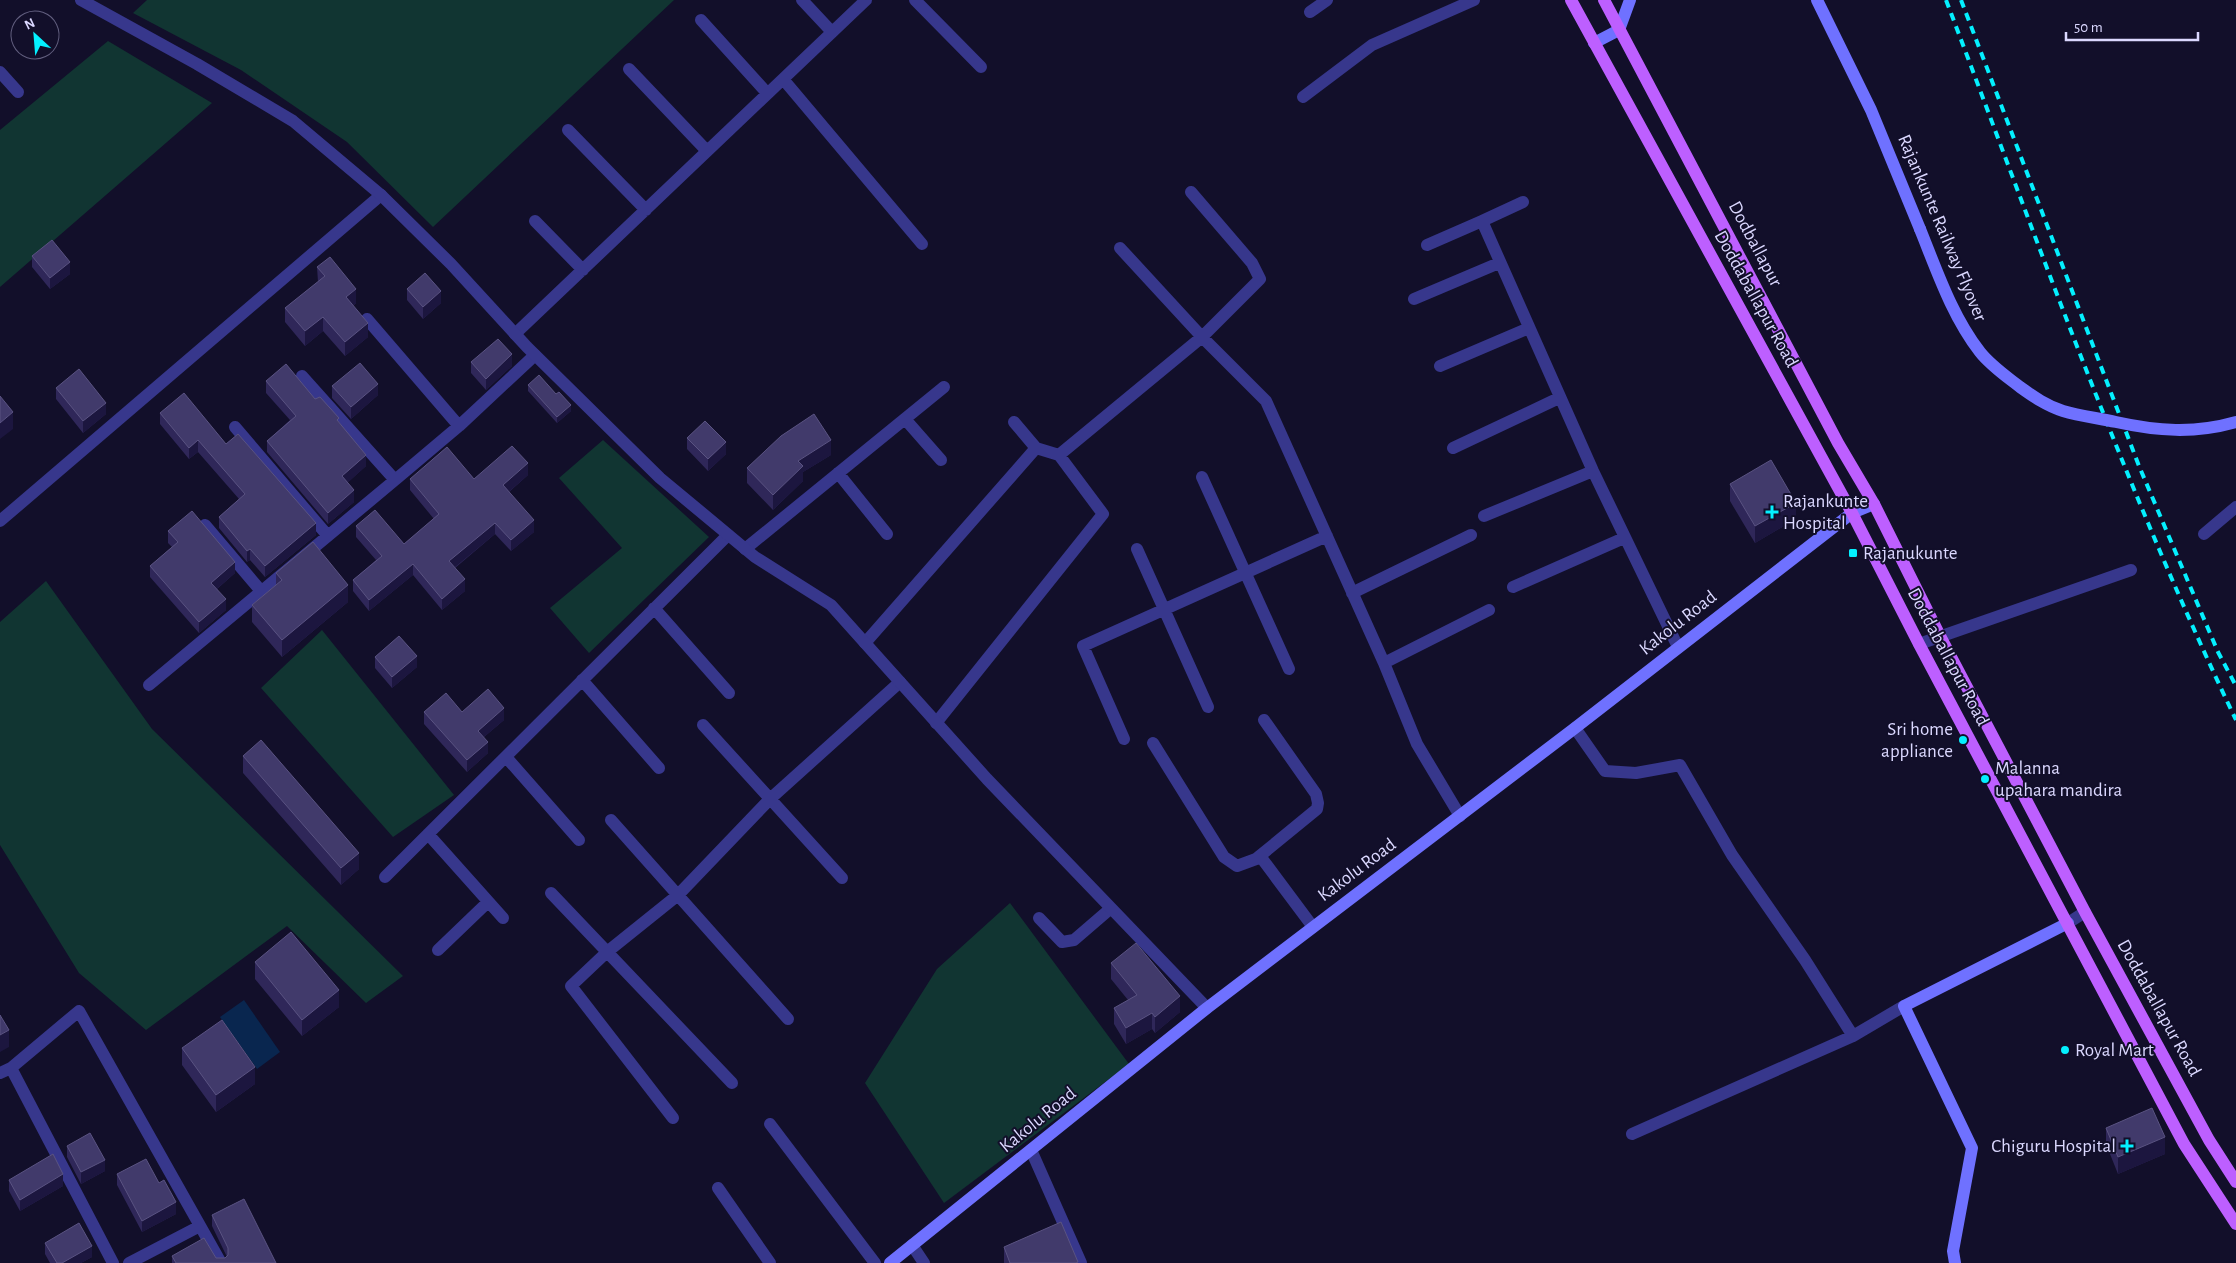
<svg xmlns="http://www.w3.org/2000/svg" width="2236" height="1263" font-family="'Alegreya Sans',sans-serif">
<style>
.green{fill:#113532}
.water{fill:#09264f}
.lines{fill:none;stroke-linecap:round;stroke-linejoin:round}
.minor{stroke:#37378c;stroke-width:12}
.tertiary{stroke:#37378c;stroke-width:12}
.secondary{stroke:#6f71ff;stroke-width:12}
.primary{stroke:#bd5fff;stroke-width:12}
.rail{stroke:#04f0ff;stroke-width:4;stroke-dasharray:8 6;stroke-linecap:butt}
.secondary-bridge{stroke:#6f71ff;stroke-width:12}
.wall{fill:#2f2759}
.shaded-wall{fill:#1c163f}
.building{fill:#413a6b;stroke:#5a5382}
.poi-dot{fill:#04f0ff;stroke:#120f2a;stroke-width:2}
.labels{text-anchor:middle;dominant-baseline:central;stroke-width:4;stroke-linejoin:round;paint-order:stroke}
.street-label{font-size:19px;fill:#dbd8ff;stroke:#120f2a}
.poi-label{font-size:19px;fill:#dbd8ff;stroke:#120f2a;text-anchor:start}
</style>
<rect width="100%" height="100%" fill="#120f2a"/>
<path class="green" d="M147 0H674L433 227 347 142 241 70 133 13Z
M108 41 212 103 0 287V130Z
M603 440 709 537 589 653 550 608 622 548 559 478Z
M46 581 152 729 403 976 366 1003 287 926 146 1030 79 973 0 845V622Z
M322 630 454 795 393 837 261 688Z
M1010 903 1129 1064 944 1203 865 1083 937 969Z"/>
<path class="water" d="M244 1000 280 1052 257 1069 220 1017Z"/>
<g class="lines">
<path class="minor" d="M802 0 832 32
M915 0 981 67
M1310 12 1327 0
M701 20 767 93
M629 69 707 151
M0 72 18 92
M783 79 922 244
M1303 97 1372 45 1474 0
M568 130 646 210
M535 221 583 270
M1482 221 1523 202
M1427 245 1482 221 1593 471 1678 647
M1120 248 1202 337 1260 279 1252 263 1191 192
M1414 299 1499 263
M367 319 459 426 535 355
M515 334 866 0
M1440 366 1529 328
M302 376 395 480 459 426
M905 419 941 460
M1014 422 1036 448
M235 427 328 536
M1453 448 1559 398
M1059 455 1202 337 1266 401 1384 663 1417 744 1460 816
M838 473 887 534
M1202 477 1289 669
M1484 516 1593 471
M0 521 381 195
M205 525 261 591
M2204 534 2236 507
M745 549 944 387
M1137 549 1208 707
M1513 587 1624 538
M1352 593 1471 535
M654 608 729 693
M865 643 1036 448 1059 455 1103 514 936 723
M1919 644 2131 570
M1384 663 1489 610
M582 680 659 768
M149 685 395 480
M703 725 842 878
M1575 728 1605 771 1636 773 1680 765 1732 855 1805 960 1853 1036 1632 1134
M1124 739 1083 646 1327 536
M1153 743 1224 857 1237 866 1256 859 1317 809 1318 803 1316 794 1264 720
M506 757 579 840
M611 820 788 1019
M428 834 503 918
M1260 856 1313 927
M385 877 728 535
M551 893 732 1083
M1039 918 1062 942 1074 940 1110 909
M2068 923 2085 912
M438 950 488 902
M1853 1036 1904 1006
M11 1068 113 1263
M0 1073 11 1068 79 1011 221 1263
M673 1118 571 986 607 952 678 895 770 799 900 682
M770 1124 875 1263
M1031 1150 1081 1263
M718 1188 770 1263
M912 1245 924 1263
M129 1263 200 1226"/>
<path class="tertiary" d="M81 0 197 64 293 121 381 195 451 264 527 347 660 478 755 557 831 605 987 779 1207 1008"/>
<path class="secondary" d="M1817 0 1871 110 1920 229
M1594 43 1619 30 1630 0
M890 1263 1207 1008 1575 728 1852 513 1874 504
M1955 1263 1953 1251 1972 1148 1904 1006 2068 923"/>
<path class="primary" d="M1571 0 1852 513 1919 644 2184 1144 2236 1224
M1604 0 1838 443 1874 504 1940 636 2085 912 2209 1140 2236 1182"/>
<path class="rail" d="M1946 0C2038 242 2124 486 2236 720
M1961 0 2139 466 2218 652 2236 686"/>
<path class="secondary-bridge" d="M1920 229C1937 271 1952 316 1980 352 1991 366 2006 376 2020 387 2034 397 2047 406 2063 411 2080 416 2098 418 2116 422 2157 431 2194 434 2236 422"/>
</g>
<path class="wall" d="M32 256 70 274 50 289 32 267Z
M317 267 356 303 353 306 368 337 345 356 323 331 305 346 285 322V308L318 282Z
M407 289 441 303 423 319 407 300Z
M471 362 512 366 486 390 471 373Z
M266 381 315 399 339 422 366 466 347 483 354 502 328 524 267 452V441L290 420 266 393Z
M528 385 571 411 557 423 528 391Z
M332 386 378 395 351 419 332 398Z
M56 388 106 414 83 433 56 399Z
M160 413 226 444 316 535 265 577 250 560 247 562 219 528V517L239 499 198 452 189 459 160 424Z
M687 438 726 454 708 471 687 449Z
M831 455 803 472V481L773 510 747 483V468Z
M528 475 509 492 534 532 511 551 495 534 455 568 465 591 442 610 413 575 369 611 353 591V580L376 560 356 537V526L404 544 434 519 410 490V479H474Z
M1730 484 1796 519 1755 543 1730 501Z
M168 531 235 573 217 589 226 610 199 633 150 577V566L172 547 168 543Z
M276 573 348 602 282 657 252 622V605L276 585Z
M375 657 417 667 392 688 375 668Z
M424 712 504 720 484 737 488 753 467 772 424 724Z
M243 756 359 869 341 885 243 773Z
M255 962 339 1007 302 1036 255 979Z
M1111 963 1180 1012 1155 1033 1152 1029 1126 1044 1114 1024V1008L1128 1000 1111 979Z
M182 1048 255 1084 216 1112 182 1065Z
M2106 1128 2165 1154 2118 1174 2106 1144Z
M67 1146 105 1171 81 1184 67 1157Z
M117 1174 159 1183 176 1214 142 1232 117 1185Z
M9 1180 63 1186 20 1211 9 1191Z
M212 1215 276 1263H172V1256L216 1258H225L227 1257 212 1226Z
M45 1243 92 1257 81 1263H50L45 1254Z
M1004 1247 1078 1263H1004Z"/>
<path class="shaded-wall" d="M70 262V274L50 289V278Z
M356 289V303L346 312V297Z
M441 291V303L423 319V307Z
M323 317V331L305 346V331Z
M368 323V337L345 356V342Z
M512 354V366L486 390V379Z
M378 384V395L351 419V407Z
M106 403V414L83 433V421Z
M571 405V411L557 423V417Z
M13 412V429L0 439V423Z
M198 440V452L189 459V448Z
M831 440V455L803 472V481L773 510V495L798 461Z
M726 442V454L708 471V459Z
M366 455V466L342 488V476Z
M528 463V475L503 497V485Z
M354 490V502L328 524V513Z
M1796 503V519L1755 543V526Z
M534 520V532L511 551V540Z
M316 523V535L265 577V566Z
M495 523V534L449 572V561Z
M250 549V560L247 562V551Z
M235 562V573L211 594V583Z
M413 564V575L369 611V600Z
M465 579V591L442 610V599Z
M348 585V602L282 657V640Z
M226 599V610L199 633V622Z
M417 656V667L392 688V677Z
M504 708V720L478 742V731Z
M488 742V753L467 772V760Z
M359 853V869L341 885V868Z
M339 990V1007L302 1036V1020Z
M1180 996V1012L1155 1033V1017Z
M1152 1013V1029L1126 1044V1028Z
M9 1030V1047L0 1052V1035Z
M255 1067V1084L216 1112V1095Z
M2165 1137V1154L2118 1174V1157Z
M105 1160V1171L81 1184V1172Z
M63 1174V1186L20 1211V1200Z
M176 1202V1214L142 1232V1221Z
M92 1246V1257L81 1263H62Z"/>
<path class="building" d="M52 240 70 262 50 278 32 256Z
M330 257 356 289 346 297 368 323 345 342 323 317 305 331 285 308 325 276 317 267Z
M425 273 441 291 423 307 407 289Z
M498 339 512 354 486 379 471 362Z
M360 363 378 384 351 407 332 386Z
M286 364 315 399 320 397 339 418 337 420 366 455 342 476 354 490 328 513 267 441 296 416 266 381Z
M79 369 106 403 83 421 56 388Z
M539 375 556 394 559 392 571 405 557 417 528 385Z
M184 393 226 444 238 434 316 523 265 566 250 549 247 551 219 517 245 494 198 440 189 448 160 413Z
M0 396 13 412 0 423Z
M814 414 831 440 798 461 803 466 773 495 747 468 781 436Z
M705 421 726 442 708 459 687 438Z
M512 446 528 463 503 485 534 520 511 540 495 523 449 561 465 579 442 599 413 564 369 600 353 580 382 556 356 526 375 510 404 544 439 514 410 479 447 447 474 479Z
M1771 460 1796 503 1755 526 1730 484Z
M192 511 235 562 211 583 226 599 199 622 150 566 178 542 168 531Z
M313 542 348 585 282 640 252 605 282 580 276 573Z
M399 636 417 656 392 677 375 657Z
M488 689 504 708 478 731 488 742 467 760 424 712 446 693 462 712Z
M261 740 359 853 341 868 243 756Z
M291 932 339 990 302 1020 255 962Z
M1136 943 1180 996 1155 1017 1152 1013 1126 1028 1114 1008 1137 995 1111 963Z
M0 1015 9 1030 0 1035Z
M222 1020 255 1067 216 1095 182 1048Z
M2152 1108 2165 1137 2118 1157 2106 1128Z
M90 1133 105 1160 81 1172 67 1146Z
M53 1154 63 1174 20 1200 9 1180Z
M146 1159 159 1183 164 1180 176 1202 142 1221 117 1174Z
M244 1199 276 1263H176L172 1256 204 1238 216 1258H225L228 1255V1248L212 1215Z
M1061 1222 1078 1262 1076 1263H1010L1004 1247Z
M79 1223 92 1246 62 1263H57L45 1243Z"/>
<g class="poi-dot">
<path d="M1769.5 504.5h5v5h5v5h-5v5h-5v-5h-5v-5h5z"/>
<rect x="1848" y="548" width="10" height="10" rx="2.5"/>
<circle cx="1963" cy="740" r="5"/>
<circle cx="1985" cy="779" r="5"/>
<circle cx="2065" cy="1050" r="5"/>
<path d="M2124.5 1138.5h5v5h5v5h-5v5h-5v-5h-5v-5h5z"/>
</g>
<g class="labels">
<g class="street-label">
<text transform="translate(1942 228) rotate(67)">Rajankunte Railway Flyover</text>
<text transform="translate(1755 244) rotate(62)">Dodballapur</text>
<text transform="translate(1756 299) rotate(61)">Doddaballapur Road</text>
<text transform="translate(1678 623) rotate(-38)">Kakolu Road</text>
<text transform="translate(1948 657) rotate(62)">Doddaballapur Road</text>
<text transform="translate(1357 870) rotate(-37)">Kakolu Road</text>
<text transform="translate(2159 1008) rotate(61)">Doddaballapur Road</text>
<text transform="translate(1038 1120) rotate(-39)">Kakolu Road</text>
</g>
<g class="poi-label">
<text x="1783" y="501">Rajankunte<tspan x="1783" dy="22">Hospital</tspan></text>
<text x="1863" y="553">Rajanukunte</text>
<text x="1953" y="729" text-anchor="end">Sri home<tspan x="1953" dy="22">appliance</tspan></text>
<text x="1995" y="768">Malanna<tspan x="1995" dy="22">upahara mandira</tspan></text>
<text x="2075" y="1050">Royal Mart</text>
<text x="2116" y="1146" text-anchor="end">Chiguru Hospital</text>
</g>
</g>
<g transform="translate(35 35) rotate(334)"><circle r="24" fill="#120f2a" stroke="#625f7f"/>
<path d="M0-4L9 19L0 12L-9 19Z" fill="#04f0ff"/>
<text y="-8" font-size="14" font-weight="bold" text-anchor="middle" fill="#dbd8ff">N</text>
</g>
<path d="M2066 32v8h132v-8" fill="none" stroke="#dbd8ff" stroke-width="2.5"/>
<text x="2074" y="32" font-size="15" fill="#dbd8ff" stroke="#120f2a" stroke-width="4" paint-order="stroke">50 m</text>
</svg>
